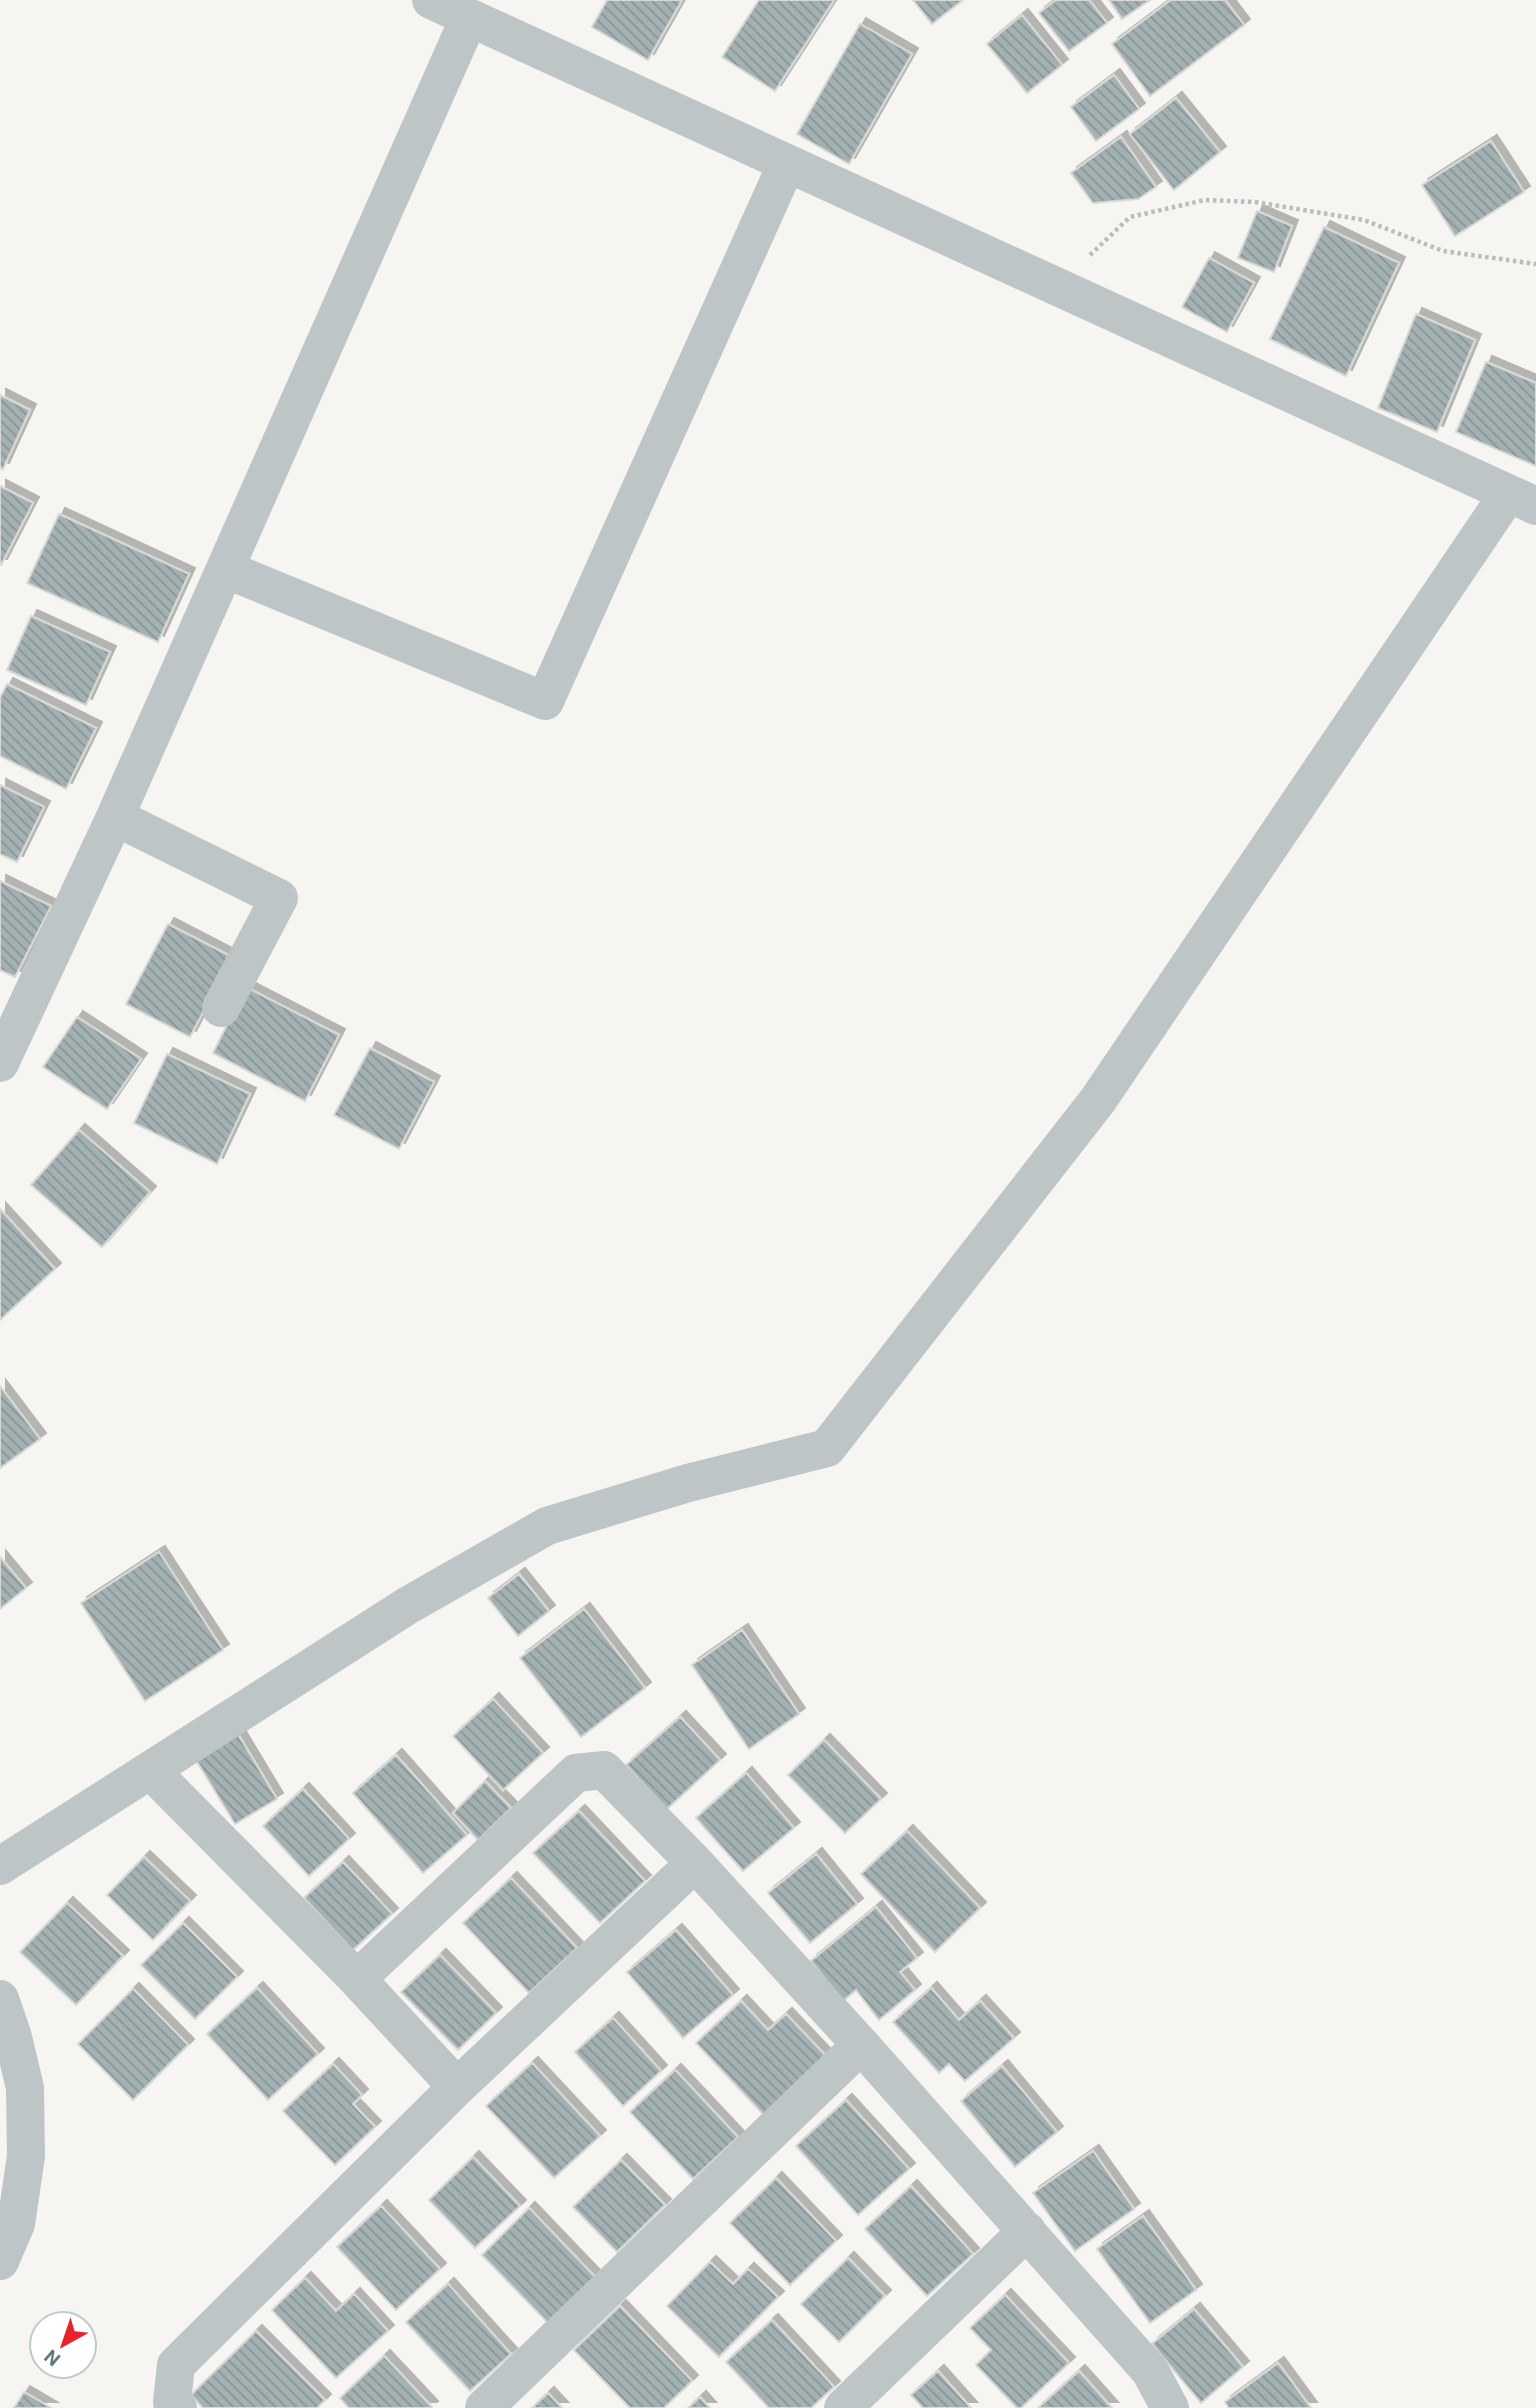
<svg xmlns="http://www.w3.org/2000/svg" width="1536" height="2408" font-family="Roboto,sans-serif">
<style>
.building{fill:url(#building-back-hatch);stroke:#d7d7d5;stroke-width:2;filter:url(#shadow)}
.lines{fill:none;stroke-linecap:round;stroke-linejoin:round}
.path{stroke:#b8bdbe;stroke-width:4.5;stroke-dasharray:3.5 3.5;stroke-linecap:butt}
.minor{stroke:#bec5c7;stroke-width:38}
</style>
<defs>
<pattern id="building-back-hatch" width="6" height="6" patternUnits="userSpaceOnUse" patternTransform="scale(1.75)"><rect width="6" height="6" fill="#a3b1b2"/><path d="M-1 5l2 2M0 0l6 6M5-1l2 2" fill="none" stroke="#889596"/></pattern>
<filter id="shadow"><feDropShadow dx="6" dy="-6" stdDeviation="0" flood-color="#0004"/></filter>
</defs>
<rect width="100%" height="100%" fill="#f6f5f2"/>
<path class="building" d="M607 0H682L648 60 592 27Z
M759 0H834L775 91 722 57Z
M913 0H963L932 24Z
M1056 0H1089L1107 23 1069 51 1039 13Z
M1109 0H1150L1122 19Z
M1171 0H1225L1244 25 1150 96 1112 44Z
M1022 15 1062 65 1027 93 987 44Z
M860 24 912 54 849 164 797 134Z
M1114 75 1139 109 1096 141 1071 107Z
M1176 98 1220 152 1174 190 1130 134Z
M1121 137 1156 187 1138 199 1093 203 1071 173Z
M1491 141 1524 192 1455 236 1422 185Z
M1257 211 1292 226 1274 272 1238 258Z
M1324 227 1399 263 1346 376 1270 339Z
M1209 258 1254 283 1227 332 1182 307Z
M1416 314 1475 340 1437 432 1378 408Z
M1486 362 1536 383V466L1456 432Z
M0 395 30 410 3 469 0 468Z
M0 486 33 503 1 565H0Z
M59 514 189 574 158 642 27 583Z
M31 616 110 652 86 705 7 670Z
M7 684 96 728 66 789 0 756V698Z
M0 785 44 807 17 862 0 854Z
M0 881 51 906 15 977 0 970Z
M168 924 232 957 190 1037 126 1004Z
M246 987 339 1035 305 1101 213 1053Z
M77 1017 141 1059 107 1109 43 1067Z
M370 1048 434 1082 399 1149 334 1115Z
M167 1054 250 1094 217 1164 134 1123Z
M79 1130 150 1192 102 1247 31 1185Z
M0 1209 55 1269 0 1320Z
M0 1386 40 1439 0 1468Z
M159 1552 223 1650 145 1701 81 1603Z
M0 1557 26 1588 0 1609Z
M519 1574 549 1611 518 1636 488 1598Z
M584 1609 645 1688 581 1737 520 1658Z
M742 1630 799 1714 749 1749 692 1665Z
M493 1699 543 1753 503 1790 453 1736Z
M680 1717 720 1760 667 1809 626 1765Z
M238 1734 277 1799 235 1824 196 1760Z
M824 1740 881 1799 845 1833 788 1775Z
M396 1755 467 1835 423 1873 353 1793Z
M746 1773 794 1828 743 1871 696 1818Z
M485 1781 511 1808 478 1840 453 1813Z
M303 1789 349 1839 309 1876 263 1826Z
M579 1811 645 1881 600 1923 533 1853Z
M907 1831 980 1908 935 1952 861 1874Z
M816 1854 857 1904 810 1943 768 1893Z
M144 1857 190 1901 153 1940 107 1895Z
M343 1862 392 1914 353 1950 304 1898Z
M511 1878 577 1948 529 1993 463 1923Z
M67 1903 123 1956 76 2005 20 1952Z
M876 1907 917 1958 900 1972 915 1990 879 2020 856 1990 843 2001 811 1961Z
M183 1923 237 1977 195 2019 141 1965Z
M676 1930 733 1995 683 2038 627 1972Z
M440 1955 496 2013 458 2050 401 1992Z
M257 1988 318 2054 268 2100 207 2034Z
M931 1988 959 2020 980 2001 1014 2038 965 2081 949 2064 939 2073 893 2022Z
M133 1989 188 2045 133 2100 78 2044Z
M741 2001 768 2030 786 2014 826 2056 764 2115 696 2043Z
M613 2018 661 2071 623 2106 575 2052Z
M532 2063 600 2136 554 2178 486 2106Z
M333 2064 362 2095 353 2104 375 2127 335 2165 283 2111Z
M1002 2066 1057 2132 1015 2167 961 2101Z
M675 2070 738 2137 693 2179 630 2112Z
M846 2100 909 2169 858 2215 796 2146Z
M1093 2151 1134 2209 1075 2251 1033 2193Z
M473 2157 520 2206 475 2248 429 2200Z
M621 2160 665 2205 617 2252 573 2207Z
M776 2178 836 2241 790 2285 730 2223Z
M911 2186 973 2254 927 2296 865 2229Z
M381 2206 440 2269 396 2310 337 2247Z
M529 2208 598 2280 551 2326 482 2255Z
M1143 2216 1196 2290 1150 2323 1097 2249Z
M848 2258 885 2296 839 2342 801 2304Z
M710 2262 733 2284 748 2269 778 2297 719 2357 667 2306Z
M305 2278 336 2311 354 2294 388 2331 336 2378 272 2310Z
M448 2284 511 2354 470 2391 406 2322Z
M1005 2295 1069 2363 1021 2408H1017L976 2365 991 2350 970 2328Z
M620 2306 692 2381 664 2408H630L574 2350Z
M1194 2309 1243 2367 1201 2403 1152 2344Z
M772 2320 834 2387 811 2408H769L726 2362Z
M256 2331 325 2400 317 2408H203L191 2395Z
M384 2356 432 2407 431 2408H349L340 2398Z
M1278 2363 1311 2408H1229L1225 2402Z
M938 2371 971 2408H923L911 2395Z
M1079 2371 1112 2408H1038Z
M24 2392 51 2408H14Z
M548 2393 562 2408H532Z
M700 2397 710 2408H688Z"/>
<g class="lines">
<path class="path" d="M1090 255 1130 217 1205 200 1255 202 1364 220 1443 251 1536 264"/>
<path class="minor" d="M431 0 1536 506
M225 569 545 701 787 163
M115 817 279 898 221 1008
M0 1063 115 817 469 18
M151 1771 357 1979 457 2087
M0 1866 407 1606 547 1526 688 1483 827 1448 1098 1100 1508 494
M357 1979 576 1773 604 1770 695 1863
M0 1999 13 2037 25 2088 26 2156 16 2224 0 2261
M178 2408 172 2402 176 2365 457 2087 695 1863 861 2045 1150 2371 1170 2408
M484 2408 861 2045
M843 2408 1027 2231"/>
</g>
<g transform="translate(63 2345) rotate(220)"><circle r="33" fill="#ffffff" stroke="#bfcacb" stroke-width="2"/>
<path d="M0-5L12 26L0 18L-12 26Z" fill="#e6222c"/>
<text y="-10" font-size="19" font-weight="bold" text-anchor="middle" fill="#607a7e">N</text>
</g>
</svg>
